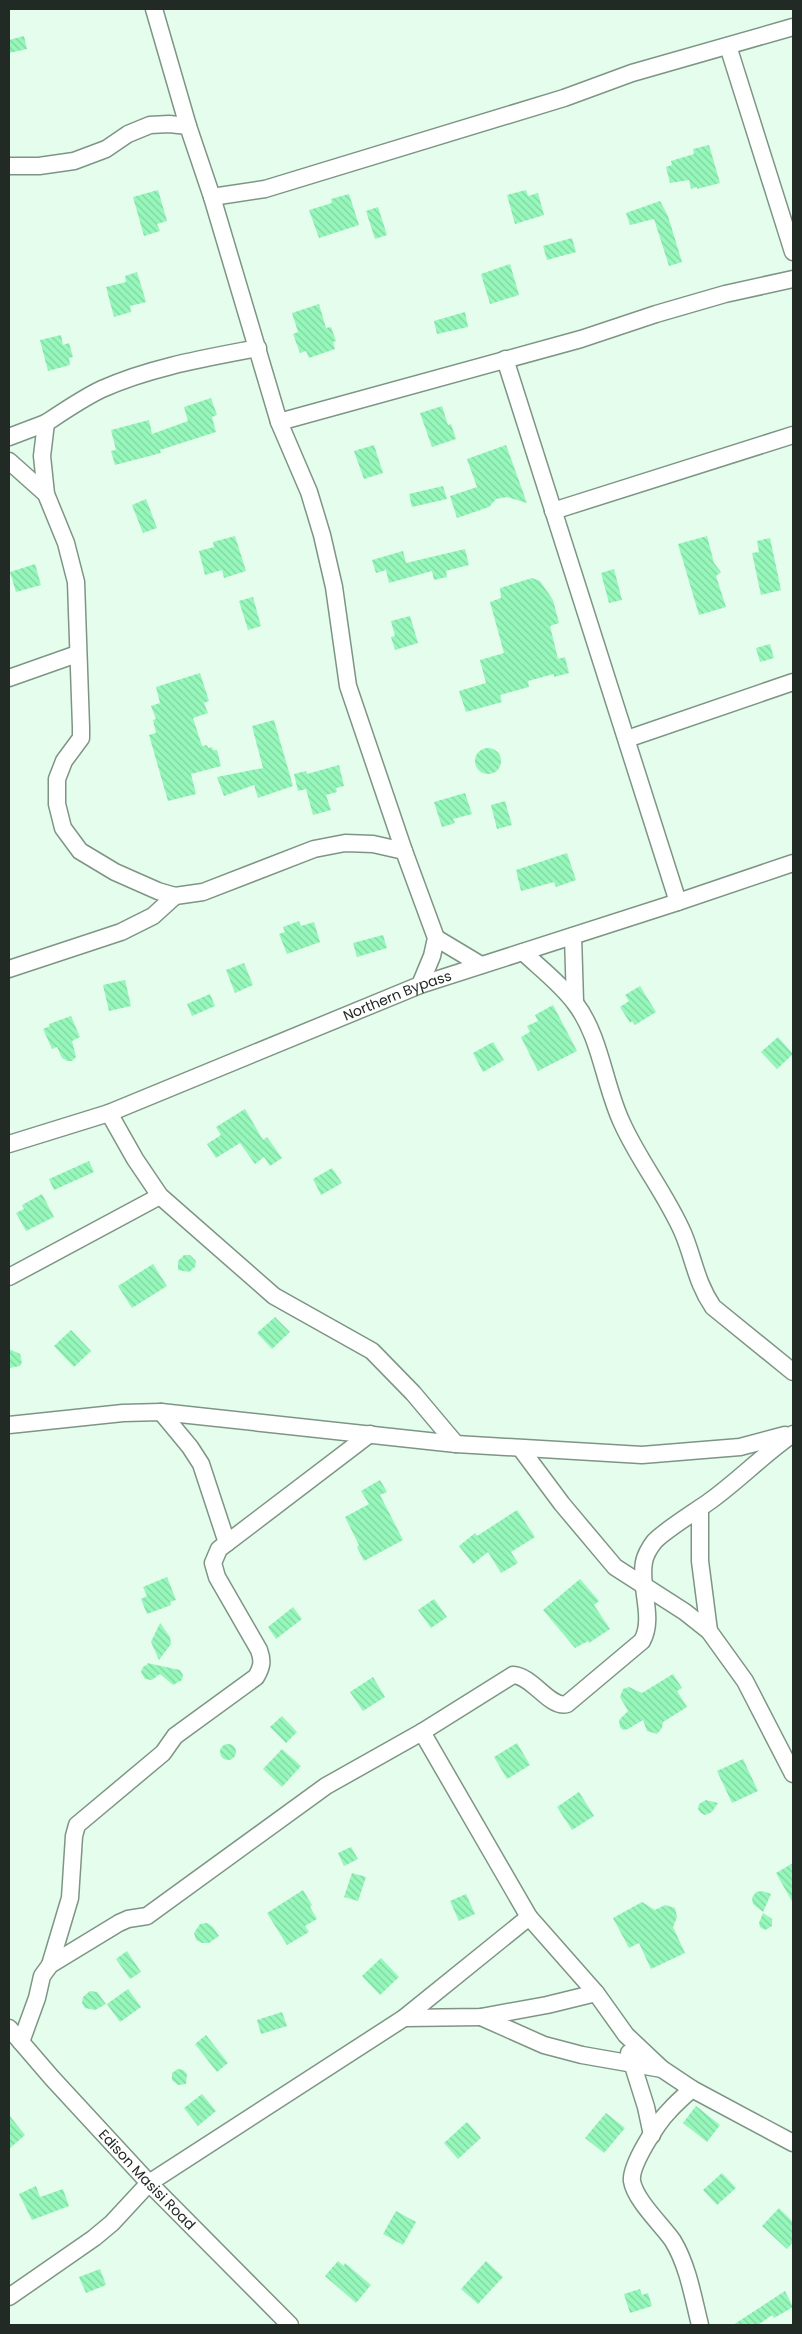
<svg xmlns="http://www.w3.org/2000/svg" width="802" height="2334" font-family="Poppins,sans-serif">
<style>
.building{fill:url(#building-back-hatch)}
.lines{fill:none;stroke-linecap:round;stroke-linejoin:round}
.minor-casing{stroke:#7e9585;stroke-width:19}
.minor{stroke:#fff;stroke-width:16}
.labels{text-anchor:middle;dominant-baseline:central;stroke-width:4;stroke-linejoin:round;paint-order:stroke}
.street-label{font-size:14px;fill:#212a24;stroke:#fff}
</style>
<defs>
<pattern id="building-back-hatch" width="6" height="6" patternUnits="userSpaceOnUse" patternTransform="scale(1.25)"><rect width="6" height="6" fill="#96f7bb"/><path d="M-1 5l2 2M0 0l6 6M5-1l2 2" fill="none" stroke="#81d4a1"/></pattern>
</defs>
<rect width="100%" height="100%" fill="#e4fdec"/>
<path class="building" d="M24 36 27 49 9 53V40Z
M709 145 720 183 697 189V187L691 189 689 180 670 183 666 167 672 165 671 161 694 154 693 149Z
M158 190 167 221 157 224 160 231 144 236 133 197Z
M526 190 528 196 538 193 544 215 515 224 507 195Z
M349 194 359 225 319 238 309 210 332 203 331 199Z
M660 201 668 216 682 262 669 266 654 219 630 225 626 213Z
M378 207 387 235 375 239 366 211Z
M572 238 576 252 547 260 543 246Z
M510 264 519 295 490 304 481 274Z
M137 272 146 302 130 306 131 312 114 317 106 287 126 282 125 276Z
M319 304 326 328 331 327 336 341 333 342 335 349 309 358 306 351 300 353 293 334 298 332 292 313Z
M465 312 468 327 437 334 434 321Z
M61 335 63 345 69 343 73 357 69 358 70 365 48 371 40 340Z
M211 398 217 415 212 417 216 432 160 450 161 453 115 465 111 451 116 450 111 430 149 420 152 434 188 421 184 407Z
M442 406 448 425 451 424 456 439 432 447 420 413Z
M374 445 383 473 364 479 354 451Z
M506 445 527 503 507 497 496 499 489 507 457 518 450 496 477 487 467 459Z
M443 486 447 499 412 507 409 494Z
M146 499 157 528 143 533 132 505Z
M235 536 246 571 224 578 222 570 205 575 199 551 214 547 213 542Z
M707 536 714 563 721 572 716 576 726 607 699 615 678 544Z
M770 538 781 590 761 595 752 553 759 552 757 541Z
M465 549 469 565 446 571 447 577 434 580 432 571 389 583 386 570 376 573 372 560 403 551 406 563Z
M35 564 41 585 16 592 10 572Z
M614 569 622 600 609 603 601 573Z
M532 578 540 581 553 600 559 623 550 626 558 659 565 657 569 673 554 677V674L528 681 529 687 500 695 502 702 466 712 459 691 486 683 480 660 504 653 490 602 501 598 500 588Z
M253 597 261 626 248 630 239 601Z
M410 616 418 643 395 650 391 637 395 636 391 621Z
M770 644 774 658 760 662 756 648Z
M200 673 209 701 204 703 208 713 193 718 202 746 207 745 208 748 212 747 213 750H217L221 766 191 774 196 794 168 801 149 735 156 733 153 720 156 719 151 706 160 703 156 687Z
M274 720 293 786 258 798 254 785 224 796 217 777 263 768 252 726Z
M475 761a13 13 0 1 1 26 0a13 13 0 1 1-26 0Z
M339 765 344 786 336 788 337 792 326 795 331 810 313 815 306 789 298 791 294 774 306 771 307 774Z
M465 793 472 814 453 819 455 823 442 827 434 802Z
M505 801 512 825 497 829 491 805Z
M567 853 576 880 556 887 554 882 521 891 516 870Z
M299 921 301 926 314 922 320 942 287 954 279 934 285 932 283 927Z
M383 935 387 948 357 957 353 943Z
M244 963 253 985 235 993 226 970Z
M125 980 131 1006 109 1011 103 985Z
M640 986 656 1012 635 1025 632 1021 630 1023 620 1007 629 1001 625 995Z
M210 994 215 1006 192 1016 187 1004Z
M553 1005 577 1051 538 1071 521 1037 530 1032 527 1026 538 1021 535 1015Z
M71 1016 80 1037 72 1041 76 1057 72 1061H67L62 1058 57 1047 52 1049 43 1029 50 1026 49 1024Z
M778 1037 793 1054 777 1069 761 1052Z
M493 1042 504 1060 483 1072 473 1053Z
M245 1109 263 1140 267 1137 282 1158 270 1166 264 1157 255 1164 240 1143 216 1158 207 1144 221 1135 216 1127Z
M89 1161 94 1172 54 1190 49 1179Z
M332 1168 342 1183 321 1195 313 1179Z
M42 1194 54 1217 26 1231 16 1213 24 1209 22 1205Z
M184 1255H190L196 1261 195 1267 189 1272 178 1270V1261Z
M153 1264 167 1286 132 1308 118 1286Z
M275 1317 290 1332 272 1349 257 1333Z
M71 1330 91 1351 74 1367 54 1346Z
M9 1349 20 1354 22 1362 20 1366 9 1368Z
M380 1480 387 1492 380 1495 403 1540 364 1561 357 1547 359 1545 345 1517 369 1504 361 1491Z
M517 1510 535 1537 511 1552 518 1563 501 1573 488 1552 473 1564 459 1546 475 1533 477 1536Z
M167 1577 176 1600 170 1602 171 1605 147 1614 141 1599 147 1596 143 1587Z
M580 1579 599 1601 594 1605 610 1629 589 1643 588 1641 575 1648 543 1610Z
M434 1599 447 1617 431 1628 418 1610Z
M293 1607 302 1619 276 1639 268 1627Z
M160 1623 170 1637 171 1644 159 1660 151 1642Z
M147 1663 180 1670 183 1675 182 1680 173 1685 160 1674 152 1680 145 1679 141 1672 143 1667 148 1664Z
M673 1674 682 1688 677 1691 687 1707 663 1722 662 1728 657 1734 647 1731 643 1720 628 1729 623 1730 620 1727 619 1720 628 1711 620 1697 623 1689 629 1687 642 1693Z
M373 1677 385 1697 363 1711 350 1692Z
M282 1716 297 1732 286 1743 270 1727Z
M517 1743 530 1765 507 1779 494 1757Z
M220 1752a8 8 0 1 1 16 0a8 8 0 1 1-16 0Z
M282 1749 301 1766 282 1787 263 1769Z
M743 1759 758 1791 732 1803 717 1771Z
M579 1792 594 1816 572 1830 557 1807Z
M706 1800 718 1803 712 1812 705 1815 701 1813 698 1809 699 1804Z
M351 1847 358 1859 344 1866 338 1853Z
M793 1863V1903L776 1873Z
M352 1873 366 1877 358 1901 344 1897Z
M303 1890 312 1905 310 1907 317 1919 305 1926 309 1932 287 1945 267 1913Z
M762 1891 771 1894 763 1912 753 1904 752 1898 756 1892Z
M466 1894 475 1914 459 1921 450 1901Z
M642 1902 655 1910 665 1905 675 1908 677 1917 673 1927 685 1953 651 1969 639 1943 629 1948 613 1918Z
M763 1913 772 1919V1926L765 1930 760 1927 759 1923Z
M207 1923 213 1927 219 1936 209 1943H202L196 1940 194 1933 200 1924Z
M127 1951 141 1972 130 1979 116 1959Z
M381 1958 399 1977 380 1995 362 1976Z
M128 1989 141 2007 120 2022 107 2004Z
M90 1991 97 1992 106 2004 95 2010 85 2008 82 2003 83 1997Z
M282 2012 287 2026 261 2034 257 2020Z
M206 2035 228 2063 217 2072 195 2044Z
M178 2069 183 2070 187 2074 186 2084 178 2085 172 2080V2073Z
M202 2094 216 2111 198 2126 184 2108Z
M696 2106 720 2125 707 2142 683 2123Z
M606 2113 625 2128 604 2153 585 2138Z
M9 2115 25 2135 9 2149Z
M467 2122 481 2138 458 2159 444 2143Z
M722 2173 736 2188 717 2205 703 2190Z
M36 2186 40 2197 63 2189 69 2206 32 2220 19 2194Z
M779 2208 793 2222V2242L787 2249 762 2226Z
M396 2211 416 2222 403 2245 383 2234Z
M338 2261 344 2266 345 2263 371 2285 356 2303 325 2276Z
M486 2261 503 2277 478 2304 461 2289Z
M100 2269 106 2285 86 2293 79 2277Z
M640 2289 642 2295 648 2293 652 2306 630 2313 624 2294Z
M785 2291 793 2307 774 2318 772 2315 758 2325H733Z"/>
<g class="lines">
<g class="minor-casing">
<g id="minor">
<path d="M154 9 188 126"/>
<path d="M728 46 793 252"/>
<path d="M9 166H39L74 161 106 149 128 134 150 125 169 124 188 126 212 197 279 422 309 492 322 535 334 587 348 686 404 851 436 938 432 956 420 985"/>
<path d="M212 197 265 189 564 98 632 73 793 27"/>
<path d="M258 348C206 358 151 367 102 389 83 398 64 411 46 423L42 456 46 494 66 543 76 582 81 727V738L64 761 57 779V804L63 828 80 851 115 872 158 891 175 896 203 892 314 849 345 843 373 844 404 851"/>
<path d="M505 359 678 902"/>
<path d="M279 422 581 339 656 314 725 294 793 279"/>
<path d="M9 437 46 423"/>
<path d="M9 461 46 494"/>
<path d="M553 511 793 435"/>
<path d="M9 678 77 654"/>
<path d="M627 739 793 682"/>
<path d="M573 936 575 1002"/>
<path d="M436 938 481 965"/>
<path d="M523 952C540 968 561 984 575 1003 601 1037 604 1085 622 1123 639 1161 666 1194 683 1233 694 1259 696 1282 713 1307L793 1372"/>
<path d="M9 969 121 932 153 916 175 896"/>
<path d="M109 1113 135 1159 160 1196 274 1296 372 1351 413 1393 456 1444"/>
<path id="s1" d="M9 1144 109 1113 420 985 678 902 793 863"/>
<path d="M9 1277 160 1196"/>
<path d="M161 1412 190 1447 201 1464 227 1543"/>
<path d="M9 1425 123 1413 161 1412 456 1444 642 1455 740 1447 785 1435"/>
<path d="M521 1449 562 1504 615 1567 685 1612 709 1631 745 1681 793 1774"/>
<path d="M700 1508V1561L709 1631"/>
<path d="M422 1732 529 1917 596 1993 626 2035 662 2069 692 2089 793 2143"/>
<path d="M50 1965 70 1898 74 1836 77 1825 163 1753 175 1736 256 1677C262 1667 263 1661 259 1650L217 1577 213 1563 219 1549 370 1434"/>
<path d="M481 2017 544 2045 582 2055 662 2069"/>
<path d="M404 2018 481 2017 547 2005 596 1993"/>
<path id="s2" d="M9 2028 52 2078 149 2183 290 2325"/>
<path d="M21 2042 37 1998 42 1976 50 1965 119 1923 128 1919 147 1916 326 1786 422 1732 513 1675C533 1676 550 1709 567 1704L642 1641C655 1618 639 1588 644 1562 645 1556 650 1547 654 1542 662 1532 698 1510 710 1501 739 1480 764 1454 793 1434"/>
<path d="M629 2053 646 2107 652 2135"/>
<path d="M692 2089C684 2096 676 2103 669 2111 658 2122 630 2165 632 2181 635 2200 662 2225 673 2241 688 2266 693 2297 700 2325"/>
<path d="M9 2297 94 2238 112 2223 149 2183 404 2018 529 1917"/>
</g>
</g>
<use href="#minor" class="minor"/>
</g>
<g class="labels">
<g class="street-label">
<text stroke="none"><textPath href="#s1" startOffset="416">Northern Bypass</textPath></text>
<text stroke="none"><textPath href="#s2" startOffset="205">Edison Masisi Road</textPath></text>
</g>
</g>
<rect width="802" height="2334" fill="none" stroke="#212a24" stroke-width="20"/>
</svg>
